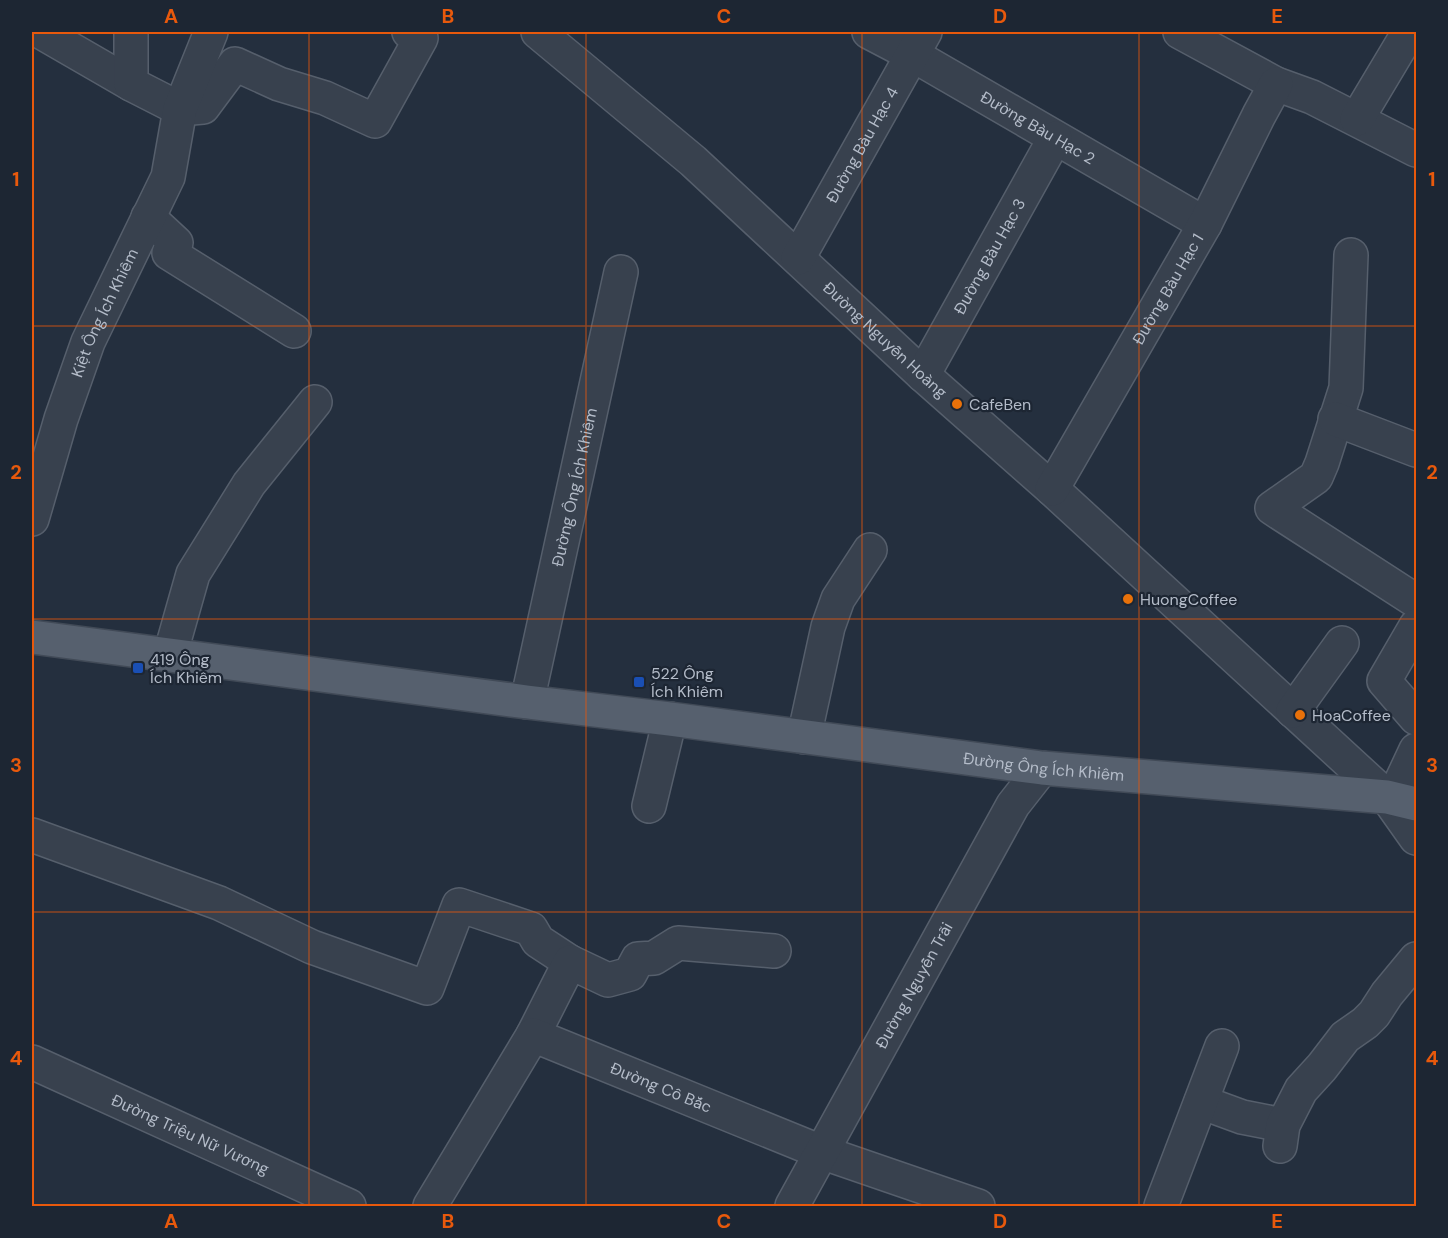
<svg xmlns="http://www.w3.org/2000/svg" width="1448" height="1238" font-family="'DM Sans',sans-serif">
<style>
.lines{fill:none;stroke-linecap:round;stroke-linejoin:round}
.minor-casing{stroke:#565f6c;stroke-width:36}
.major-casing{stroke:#414a57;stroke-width:36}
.minor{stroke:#38414e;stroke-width:33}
.major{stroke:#56606e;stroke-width:33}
.grid{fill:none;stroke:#e8590c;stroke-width:1.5;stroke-opacity:0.55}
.food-dot{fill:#e8710a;stroke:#1d2633;stroke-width:2}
.transit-dot{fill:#1a4fb4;stroke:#1d2633;stroke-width:2}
.labels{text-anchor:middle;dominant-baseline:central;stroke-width:4.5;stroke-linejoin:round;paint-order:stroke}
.street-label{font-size:16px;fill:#b4bcc9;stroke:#1d2633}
.poi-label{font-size:16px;fill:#b4bcc9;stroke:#1d2633;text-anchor:start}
.neatline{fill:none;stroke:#e8590c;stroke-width:2}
.grid-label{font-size:20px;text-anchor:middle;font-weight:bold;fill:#e8590c}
</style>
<rect width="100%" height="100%" fill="#242f3e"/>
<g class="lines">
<g class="minor-casing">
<g id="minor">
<path d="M41 32 131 84"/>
<path d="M131 32V84L180 109 203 107 235 64 279 84 325 98 375 121 421 38 409 32"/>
<path id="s1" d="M538 32 693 161 923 375 1052 489 1387 797 1416 838"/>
<path id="s2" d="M869 32 913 55 1205 224"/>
<path d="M1180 32 1276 84 1312 97 1416 150"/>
<path d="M1357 119 1409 32"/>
<path d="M148 217 176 243 169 253 294 331"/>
<path d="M1351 255 1346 388 1322 463 1316 477 1272 508 1416 601"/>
<path id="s3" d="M798 258 925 32"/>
<path id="s4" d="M923 375 1055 138"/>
<path d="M1335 419 1416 450"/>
<path id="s5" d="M1052 489 1205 224 1259 115 1276 84"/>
<path id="s6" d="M32 519 61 419 88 342 168 177 180 109 211 32"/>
<path d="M1416 626 1384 681 1416 718"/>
<path d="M170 655 193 574 249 484 315 402"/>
<path id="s7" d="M527 702 621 272"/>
<path d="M1293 711 1342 643"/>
<path d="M804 737 828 627 838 599 870 550"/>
<path d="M1393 799 1416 750"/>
<path d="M649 806 670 719"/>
<path d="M32 835 219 903 312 947 427 988 459 905 531 929 538 941 570 962"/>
<path d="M533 1035 570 962 608 980 630 974 638 959 654 958 678 943 774 951"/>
<path id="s8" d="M32 1062 349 1206"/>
<path d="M1201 1102 1242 1117 1283 1125"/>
<path d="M1280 1146 1283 1125 1301 1090 1322 1067 1345 1037 1365 1023 1374 1014 1387 994 1416 959"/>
<path id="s9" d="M430 1206 533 1035 821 1152 978 1206"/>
<path id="s10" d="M792 1206 1013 805 1042 768"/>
<path d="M1161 1206 1222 1046"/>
</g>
</g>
<g class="major-casing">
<g id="major">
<path id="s11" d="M32 637 527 702 670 719 1042 768 1387 797 1416 804"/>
</g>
</g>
<use href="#minor" class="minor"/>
<use href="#major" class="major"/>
</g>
<path class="grid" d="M309 32V1206M586 32V1206M862 32V1206M1139 32V1206M32 326H1416M32 619H1416M32 912H1416"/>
<g class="food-dot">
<circle cx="957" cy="404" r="6"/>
<circle cx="1128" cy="599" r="6"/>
<circle cx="1300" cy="715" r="6"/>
</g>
<g class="transit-dot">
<rect x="132" y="662" width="12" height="12" rx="3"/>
<rect x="633" y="676" width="12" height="12" rx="3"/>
</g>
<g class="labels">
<g class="street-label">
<text stroke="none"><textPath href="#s2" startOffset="194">Đường Bàu Hạc 2</textPath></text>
<text stroke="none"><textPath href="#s3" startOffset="130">Đường Bàu Hạc 4</textPath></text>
<text stroke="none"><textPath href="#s4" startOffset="136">Đường Bàu Hạc 3</textPath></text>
<text stroke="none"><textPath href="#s5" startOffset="231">Đường Bàu Hạc 1</textPath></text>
<text stroke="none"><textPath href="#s6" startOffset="219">Kiệt Ông Ích Khiêm</textPath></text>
<text stroke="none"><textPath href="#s1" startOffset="464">Đường Nguyễn Hoàng</textPath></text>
<text stroke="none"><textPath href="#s7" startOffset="220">Đường Ông Ích Khiêm</textPath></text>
<text stroke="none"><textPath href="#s11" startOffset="1020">Đường Ông Ích Khiêm</textPath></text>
<text stroke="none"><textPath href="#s10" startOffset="252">Đường Nguyễn Trãi</textPath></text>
<text stroke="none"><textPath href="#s9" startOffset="338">Đường Cô Bắc</textPath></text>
<text stroke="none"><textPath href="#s8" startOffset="174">Đường Triệu Nữ Vương</textPath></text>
</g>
<g class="poi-label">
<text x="969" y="404">CafeBen</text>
<text x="1140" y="599">HuongCoffee</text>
<text x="150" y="659">419 Ông<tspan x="150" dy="18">Ích Khiêm</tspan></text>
<text x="651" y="673">522 Ông<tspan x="651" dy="18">Ích Khiêm</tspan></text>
<text x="1312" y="715">HoaCoffee</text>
</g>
</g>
<rect width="1448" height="1238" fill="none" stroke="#1d2633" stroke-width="66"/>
<rect x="33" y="33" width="1382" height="1172" class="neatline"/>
<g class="grid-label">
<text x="171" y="23">A</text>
<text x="448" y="23">B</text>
<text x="724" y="23">C</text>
<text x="1000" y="23">D</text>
<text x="1277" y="23">E</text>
<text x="16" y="186">1</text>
<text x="1432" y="186">1</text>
<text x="16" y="479">2</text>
<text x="1432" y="479">2</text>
<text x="16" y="772">3</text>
<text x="1432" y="772">3</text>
<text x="16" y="1065">4</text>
<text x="1432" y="1065">4</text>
<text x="171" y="1228">A</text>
<text x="448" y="1228">B</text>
<text x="724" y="1228">C</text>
<text x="1000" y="1228">D</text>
<text x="1277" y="1228">E</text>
</g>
</svg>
